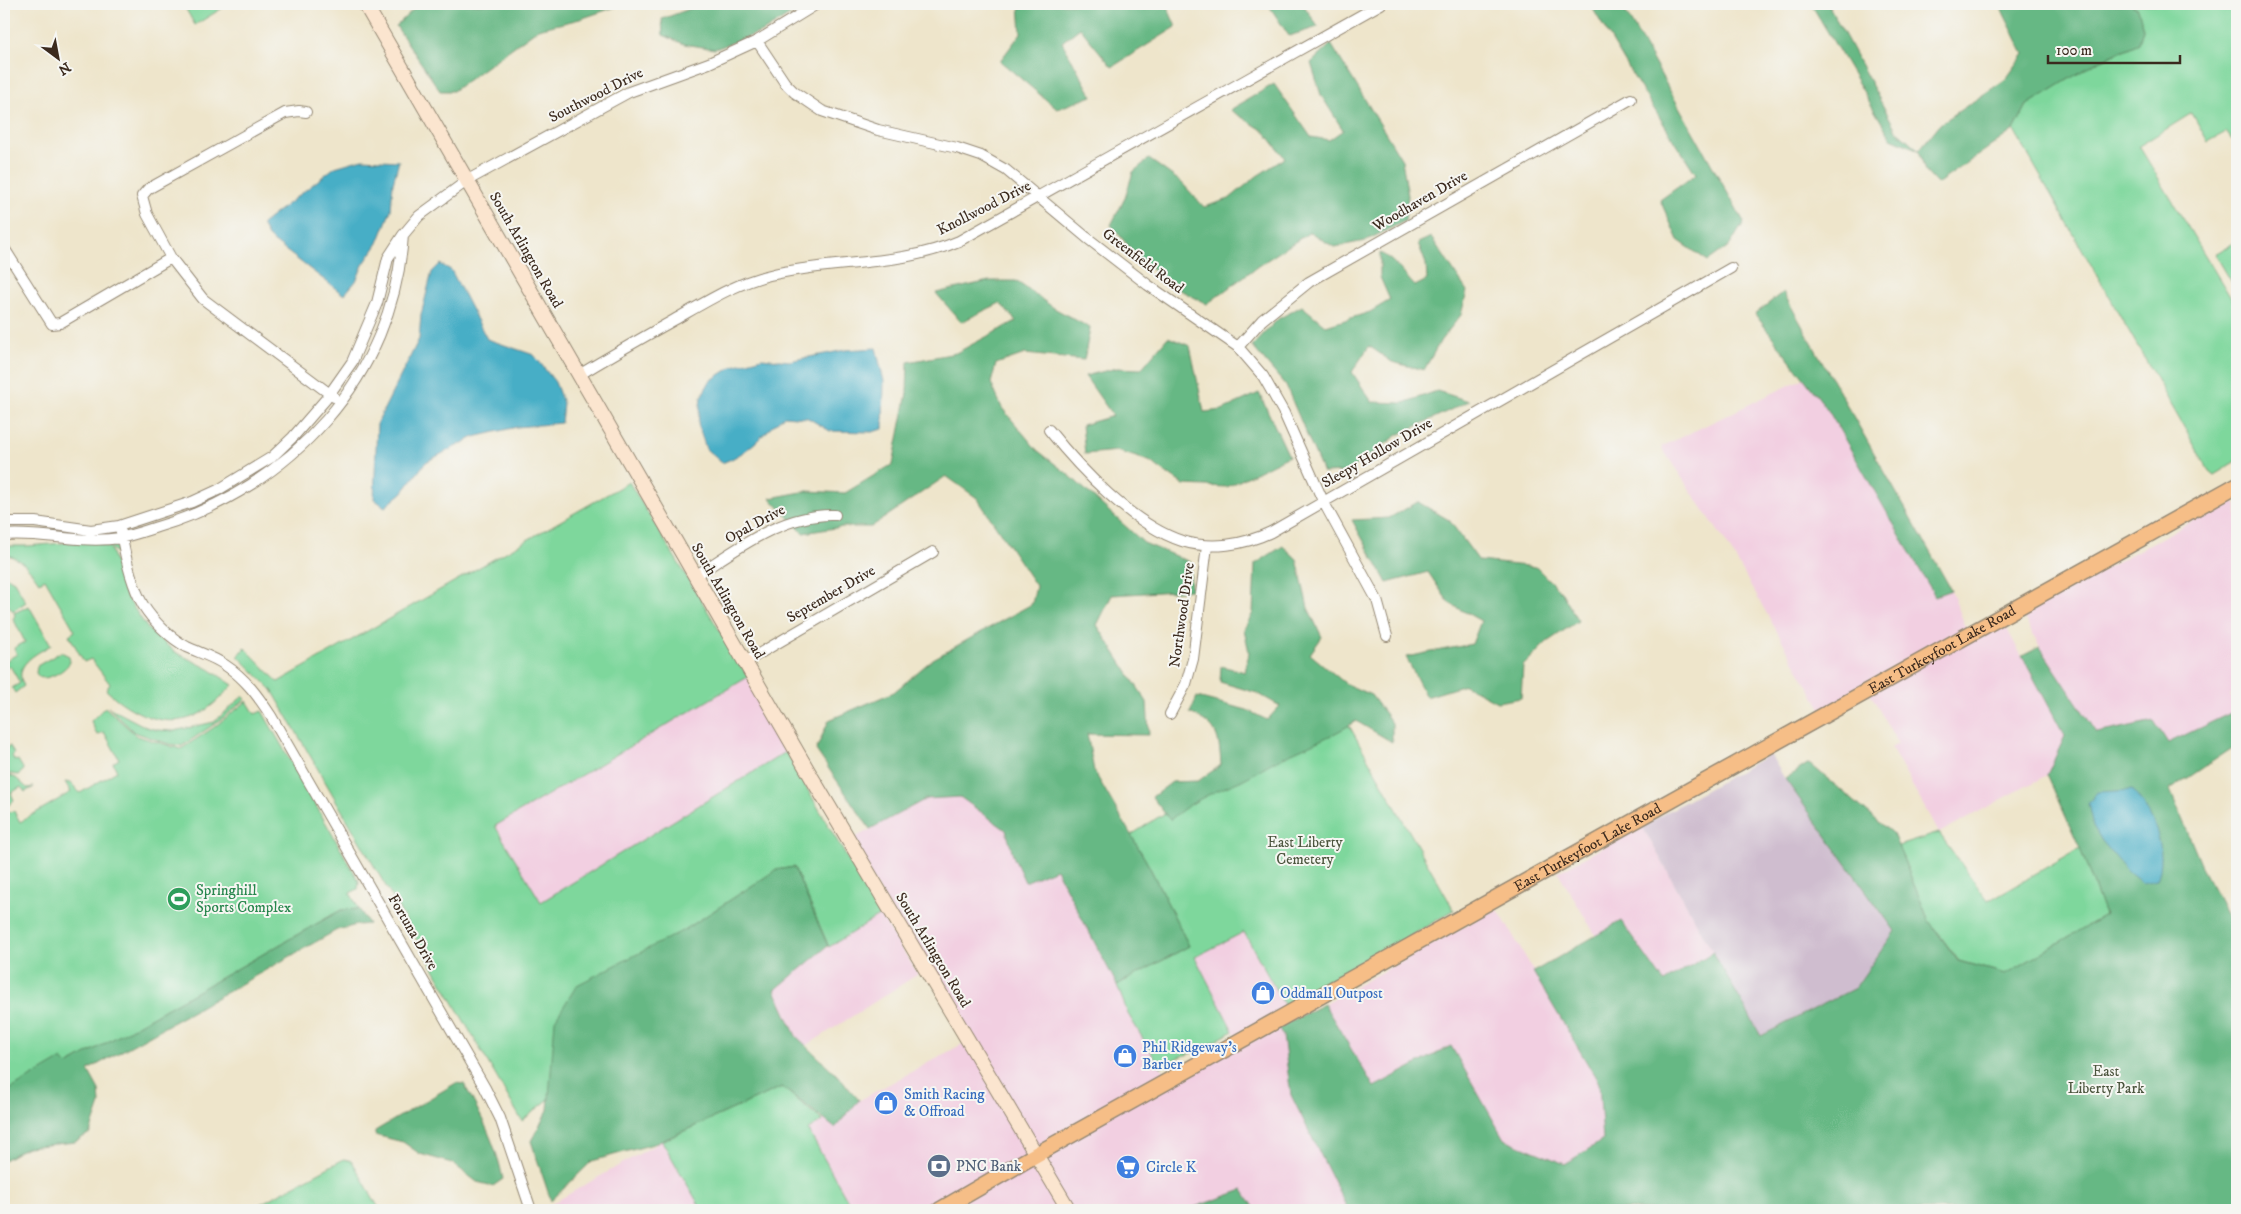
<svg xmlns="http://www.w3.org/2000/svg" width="2241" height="1214" font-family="'IM FELL DW Pica',serif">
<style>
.built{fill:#f2cfe1}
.industrial{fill:#cfbdcf}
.green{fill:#7ed79c;stroke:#5c805d}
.forest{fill:#66b884;stroke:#507151}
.water{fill:#47aec6;stroke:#416c72}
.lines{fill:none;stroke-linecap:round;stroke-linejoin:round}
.minor-casing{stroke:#948874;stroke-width:12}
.secondary-casing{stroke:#948874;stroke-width:16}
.primary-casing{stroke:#948874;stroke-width:18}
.minor{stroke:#fff;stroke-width:10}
.secondary{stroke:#fbe5cf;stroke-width:14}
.primary{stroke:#f6be87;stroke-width:15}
.labels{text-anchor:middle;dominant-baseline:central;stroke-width:4;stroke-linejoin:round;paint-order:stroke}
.street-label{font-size:15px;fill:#3b2a1e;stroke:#f6f6f2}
.park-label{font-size:15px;fill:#4c553e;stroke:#f6f6f2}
.leisure-label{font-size:15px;fill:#27864d;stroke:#f6f6f2;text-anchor:start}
.shop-label{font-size:15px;fill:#366cbe;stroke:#f6f6f2;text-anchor:start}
.service-label{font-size:15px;fill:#4e5e75;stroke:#f6f6f2;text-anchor:start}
</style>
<rect width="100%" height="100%" fill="#f6f6f2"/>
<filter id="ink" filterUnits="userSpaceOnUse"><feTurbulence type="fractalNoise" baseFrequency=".02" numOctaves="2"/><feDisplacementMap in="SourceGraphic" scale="10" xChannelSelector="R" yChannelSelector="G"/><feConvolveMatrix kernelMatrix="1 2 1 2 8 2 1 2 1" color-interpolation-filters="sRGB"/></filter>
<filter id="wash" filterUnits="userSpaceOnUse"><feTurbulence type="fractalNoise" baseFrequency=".0096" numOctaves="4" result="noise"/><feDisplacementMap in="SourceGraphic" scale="20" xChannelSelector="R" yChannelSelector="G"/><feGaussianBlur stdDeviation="1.12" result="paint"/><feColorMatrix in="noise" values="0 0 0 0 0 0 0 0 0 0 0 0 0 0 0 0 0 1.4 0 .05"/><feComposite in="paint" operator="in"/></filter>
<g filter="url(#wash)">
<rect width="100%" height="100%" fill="#eee5cb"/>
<path class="built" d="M1804 378 1828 410 1935 595 1951 590 1967 630 1823 712 1727 544 1661 447Z
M2232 499 2237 506V690L2230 695 2237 710 2168 744 2154 722 2097 734 2040 647 2022 614Z
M2001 618 2065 736 2047 775 1939 833 1891 748 1898 744 1869 691Z
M748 677 786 752 541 902 495 825Z
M960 797 1006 830 1014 858 1056 869 1117 985 1128 1014 1169 1081 1275 1022 1283 1036 1291 1095 1348 1210H1256L1242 1190 1192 1208 1193 1210H971L963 1197 940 1210H853L807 1129 968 1041 849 841 926 799Z
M1642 826 1713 952 1664 982 1621 922 1596 936 1558 872Z
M1497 908 1599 1083 1603 1140 1565 1164 1504 1139 1450 1046 1374 1087 1324 1004Z
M880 915 918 974 806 1046 796 1036 772 982Z
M1244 931 1287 1010 1237 1038 1194 957Z
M662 1141 702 1210H541Z"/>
<path class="industrial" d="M1770 754 1785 779 1895 931 1855 988 1760 1036 1642 826Z"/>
<path class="green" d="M183 4H229L195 25Z
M2129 4H2237V137L2232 140 2226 132 2208 142 2192 113 2139 146 2237 308V461L2214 475 2209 471 2014 130 2027 105 2095 63 2139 43 2143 29 2138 9Z
M2237 241V291L2215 254Z
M629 482 748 677 495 826 541 902 786 752 880 915 829 947 794 867 776 870 686 929 553 1065 549 1099 522 1121 272 690 238 656 245 648 278 682Z
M99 540C108 541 115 542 119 552H115L108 544H99L109 547 111 550 126 596 148 629 175 652 209 669 233 685C223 695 213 706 201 713 168 732 131 713 106 690L110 684 91 659 84 662 69 635 75 631 45 579 39 582C29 568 21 558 4 554V546H27Z
M4 575 14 581 26 602 13 611 6 603 4 604Z
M29 606 51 645C36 654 12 665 24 686L15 693 12 688 20 683 10 666 4 670V662L17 654 14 648 25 642 13 618 15 616 14 613Z
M61 652 69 656 70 662C66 670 48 681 39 677L36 673 37 666Z
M243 696 246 699 219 721 182 746 169 744 134 732 108 707 146 727 157 730 174 731 214 722Z
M247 701 255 714 262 711 359 881 358 889 350 893 359 909 341 910 67 1065 62 1060 4 1093V813L14 811 20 822 71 792 65 782 71 783 80 793 117 771 113 763 119 759 104 732 97 735 91 721 105 707 137 736 181 749 213 728Z
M1342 713 1454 910 1287 1010 1244 932 1195 957 1233 1031 1198 1051 1182 1056 1160 1067 1128 1014 1117 985 1189 946 1149 866 1131 835 1157 818Z
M10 746 14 754 12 756 15 761 18 760 24 770 18 775 4 773V749Z
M8 775 16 778 27 788 34 787 25 792 21 787 11 793 14 800 9 805H4V776Z
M1939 833 1988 901 2080 848 2105 915 2006 974 1959 961 1929 921 1898 846Z
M782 1087 823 1121 808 1130 853 1210H702L662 1141Z
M344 1159 352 1161 380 1210H249Z"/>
<path class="forest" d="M419 4H624L580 19 538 29 453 91H440L396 26Z
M690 4H807L764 31 715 49 684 44 663 35 662 19 692 8Z
M1019 4H1166L1176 27 1112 67 1080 28 1062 42 1092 96 1057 109 1000 61 1021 33Z
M1268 4H1303L1318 27 1289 36Z
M1590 4H1621L1744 222 1730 245 1708 261 1678 240 1660 200 1696 174 1638 84Z
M1811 4H1828L1896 130 1919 150 1940 124 2006 79 2024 54 1999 4H2129L2138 8 2143 29 2139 43 2095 63 2027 105 2014 130 1937 184 1925 171 1919 150 1891 138Z
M1331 44 1402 160 1408 196 1405 221 1365 241 1334 247 1310 232 1258 266 1207 304 1176 288 1139 259 1111 225 1125 198 1133 172 1149 159 1181 182 1204 207 1229 199 1257 176 1285 158 1264 131 1230 110 1274 84 1311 137 1329 140 1343 130 1321 95 1311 63Z
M1431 237 1467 291 1461 315 1441 340 1424 370 1392 362 1369 346 1352 372 1372 402 1403 403 1437 391 1469 401 1398 435 1346 472 1323 473 1286 386 1252 346 1278 319 1302 306 1326 326 1370 312 1390 300 1380 277V253C1395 260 1403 274 1415 286L1427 280 1426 264 1418 243Z
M989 281H1016L1054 308 1090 328 1084 360 1025 354 996 364 991 383 1002 408 1037 450 1069 475 1144 543 1190 562 1191 590 1112 595 1097 625 1147 702 1149 735 1087 734 1094 771 1149 866 1189 946 1117 985 1056 869 1025 882 1014 858 1006 830 960 797 926 799 870 829 816 750 829 720 894 692 933 659 1032 604 1036 586 977 498 946 476 871 527H842L803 533 770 498 807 491 845 493 893 464 907 393 908 362 956 353 1016 321 1000 303 961 322 936 293Z
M1783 292 1948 584 1951 590 1935 596 1828 410 1755 314Z
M1168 337 1190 346 1204 412 1222 410 1259 393 1289 456 1227 487 1184 485 1149 461 1117 451 1085 454 1082 425 1113 416 1085 376 1117 368 1141 369Z
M1418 502 1449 520 1479 561 1536 567 1562 593 1578 621 1547 642 1523 666 1521 698 1497 702 1465 685 1426 697 1406 657 1472 644 1481 621 1449 603 1428 572 1387 583 1352 520 1389 518Z
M1283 546 1297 559 1308 608 1322 637 1310 654 1346 684 1371 695 1392 723V742L1356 721C1332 737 1303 747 1277 760 1264 766 1253 775 1240 781 1214 792 1191 801 1170 820L1152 797 1172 782 1198 781 1221 765C1219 735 1218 726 1190 713L1197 697 1247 710 1267 720 1280 706 1257 693 1220 682 1221 666 1245 672 1249 652 1244 629 1253 613 1255 564Z
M2040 647 2097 733 2154 721 2168 743 2237 710V745L2170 790 2203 869 2237 934V1210H1348L1291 1095 1283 1036 1278 1027 1324 1004 1374 1087 1451 1046 1504 1139 1565 1164 1603 1140 1599 1083 1533 972 1621 921 1664 982 1713 952 1761 1036 1855 988 1895 931 1785 779 1809 763 1893 834 1929 921 1958 961 2006 974 2105 915 2080 848 2047 775 2065 736 2022 656Z
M794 867 828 946 775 990 796 1036 837 1075 859 1100 835 1128 782 1087 657 1143 592 1161 551 1201 531 1141 548 1110 555 1020 577 985 686 929 776 870Z
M359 909 369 924 357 925 337 930 88 1070 99 1090 100 1104 90 1133 75 1142 27 1147 4 1160V1093L62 1059 67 1065 341 910Z
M456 1083 464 1084C481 1115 496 1144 503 1179L493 1186 477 1182 452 1163 420 1154 403 1142 375 1135V1131Z
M1243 1190 1256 1210H1193L1192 1208Z"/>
<path class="water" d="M362 159 399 161 393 183 391 210 378 243 363 265 356 281 344 295 268 237 262 224 335 167Z
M440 264 451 270 487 339 534 355 555 382 563 403 561 423 517 427 474 437 426 462 402 493 385 507 374 499 377 423 419 339 421 315 432 272Z
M876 348 884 381 883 429 872 432 830 431 808 418 784 416C762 434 750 453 722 463L706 449 698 424 701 397 710 381 733 366 762 358 789 361 845 350Z
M2132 790C2153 814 2169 849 2157 880L2142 883 2128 872 2102 841 2093 826 2088 804 2097 792Z"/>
</g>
<g filter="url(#ink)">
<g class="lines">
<g class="minor-casing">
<path id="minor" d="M757 41 785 83 794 92 822 111 878 130 957 148 981 156 1006 170 1086 237 1148 285 1238 347 1263 376 1284 413 1323 501 1377 600 1387 636
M306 112 299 111 285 113 148 189 142 196 147 214 171 258 203 299 334 397
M403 235 419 216 468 180 629 92 709 63 757 41 817 4
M4 248 52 324 60 323 171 258
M1238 347 1262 320 1309 282 1631 99
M579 375C610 356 642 338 674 320 704 303 735 283 770 275 832 260 899 267 959 241L1381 4
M1049 430C1080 469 1133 525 1182 541 1211 550 1244 545 1271 532L1731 268
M4 522H35L91 530 119 526 192 502 218 490 272 457 293 437 326 399 352 362 377 303 388 258 403 235C394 377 290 488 157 527 145 531 132 535 120 538 81 544 43 532 4 535
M121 532C125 556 131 584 143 605 153 621 170 638 187 647 200 653 214 657 225 665 245 678 258 696 271 716L485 1088 500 1118 531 1210
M695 576C737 549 783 513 835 515
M745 662 933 552
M1170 714 1186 684 1193 659 1207 546"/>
</g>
<g class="secondary-casing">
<path id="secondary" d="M365 4 812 778 1069 1210"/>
</g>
<g class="primary-casing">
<g id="primary">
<path id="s1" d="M940 1210 1037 1154 2237 485"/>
</g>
</g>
<use href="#minor" class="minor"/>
<use href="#secondary" class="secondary"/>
<use href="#primary" class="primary"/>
</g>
</g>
<defs>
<g id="stadium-disc" transform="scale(1.25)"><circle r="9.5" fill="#2e9e5b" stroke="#f6f6f2"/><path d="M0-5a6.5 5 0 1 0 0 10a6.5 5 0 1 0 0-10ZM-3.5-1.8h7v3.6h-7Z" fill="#fff"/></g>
<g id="shop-disc" transform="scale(1.25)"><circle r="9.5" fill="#3f7fe0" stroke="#f6f6f2"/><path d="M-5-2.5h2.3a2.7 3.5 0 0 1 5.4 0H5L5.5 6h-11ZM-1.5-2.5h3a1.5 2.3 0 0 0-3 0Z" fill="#fff"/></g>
<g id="bank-disc" transform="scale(1.25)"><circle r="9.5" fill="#5c6f8a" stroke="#f6f6f2"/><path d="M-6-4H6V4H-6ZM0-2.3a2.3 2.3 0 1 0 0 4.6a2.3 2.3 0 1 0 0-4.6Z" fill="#fff"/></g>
<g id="supermarket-disc" transform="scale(1.25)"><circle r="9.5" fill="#3f7fe0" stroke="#f6f6f2"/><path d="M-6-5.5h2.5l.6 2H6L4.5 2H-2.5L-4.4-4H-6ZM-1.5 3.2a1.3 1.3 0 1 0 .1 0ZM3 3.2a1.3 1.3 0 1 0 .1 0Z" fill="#fff"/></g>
</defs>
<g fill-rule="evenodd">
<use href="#stadium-disc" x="179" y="899"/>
<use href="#shop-disc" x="1263" y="993"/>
<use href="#shop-disc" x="1125" y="1056"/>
<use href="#shop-disc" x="886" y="1103"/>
<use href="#bank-disc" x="939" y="1166"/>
<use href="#supermarket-disc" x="1128" y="1167"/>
</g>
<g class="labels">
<g class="street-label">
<text transform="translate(596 95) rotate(-27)">Southwood Drive</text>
<text transform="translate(1420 201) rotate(-30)">Woodhaven Drive</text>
<text transform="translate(984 208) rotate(-27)">Knollwood Drive</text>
<text transform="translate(526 250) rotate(60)">South Arlington Road</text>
<text transform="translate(1143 261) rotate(37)">Greenfield Road</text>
<text transform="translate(1377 453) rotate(-30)">Sleepy Hollow Drive</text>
<text transform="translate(755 524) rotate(-28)">Opal Drive</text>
<text transform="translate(831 594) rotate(-30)">September Drive</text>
<text transform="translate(728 601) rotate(60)">South Arlington Road</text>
<text transform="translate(1182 615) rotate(-82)">Northwood Drive</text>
<text stroke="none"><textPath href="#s1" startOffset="1148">East Turkeyfoot Lake Road</textPath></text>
<text stroke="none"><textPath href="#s1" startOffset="742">East Turkeyfoot Lake Road</textPath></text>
<text transform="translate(413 932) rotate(60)">Fortuna Drive</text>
<text transform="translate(933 950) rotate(59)">South Arlington Road</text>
</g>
<g class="park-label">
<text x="1305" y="842">East Liberty<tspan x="1305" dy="17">Cemetery</tspan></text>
<text x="2106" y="1071">East<tspan x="2106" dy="17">Liberty Park</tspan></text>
</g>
<g class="leisure-label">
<text x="196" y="890">Springhill<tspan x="196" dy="17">Sports Complex</tspan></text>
</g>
<g class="shop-label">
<text x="1280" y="993">Oddmall Outpost</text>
<text x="1142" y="1047">Phil Ridgeway's<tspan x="1142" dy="17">Barber</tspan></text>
<text x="904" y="1094">Smith Racing<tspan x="904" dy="17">&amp; Offroad</tspan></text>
<text x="1146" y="1167">Circle K</text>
</g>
<g class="service-label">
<text x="956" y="1166">PNC Bank</text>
</g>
</g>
<rect width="2241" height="1214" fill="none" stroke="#f6f6f2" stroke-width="20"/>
<g transform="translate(58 58) rotate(148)" stroke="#f6f6f2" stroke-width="4" paint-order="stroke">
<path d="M0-4L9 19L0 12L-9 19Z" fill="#3b2a1e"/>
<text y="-8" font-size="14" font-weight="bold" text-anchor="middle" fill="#3b2a1e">N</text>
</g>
<path d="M2048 55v8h132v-8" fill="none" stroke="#3b2a1e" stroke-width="2.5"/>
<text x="2056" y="55" font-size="15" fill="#3b2a1e" stroke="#f6f6f2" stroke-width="4" paint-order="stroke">100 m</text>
</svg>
